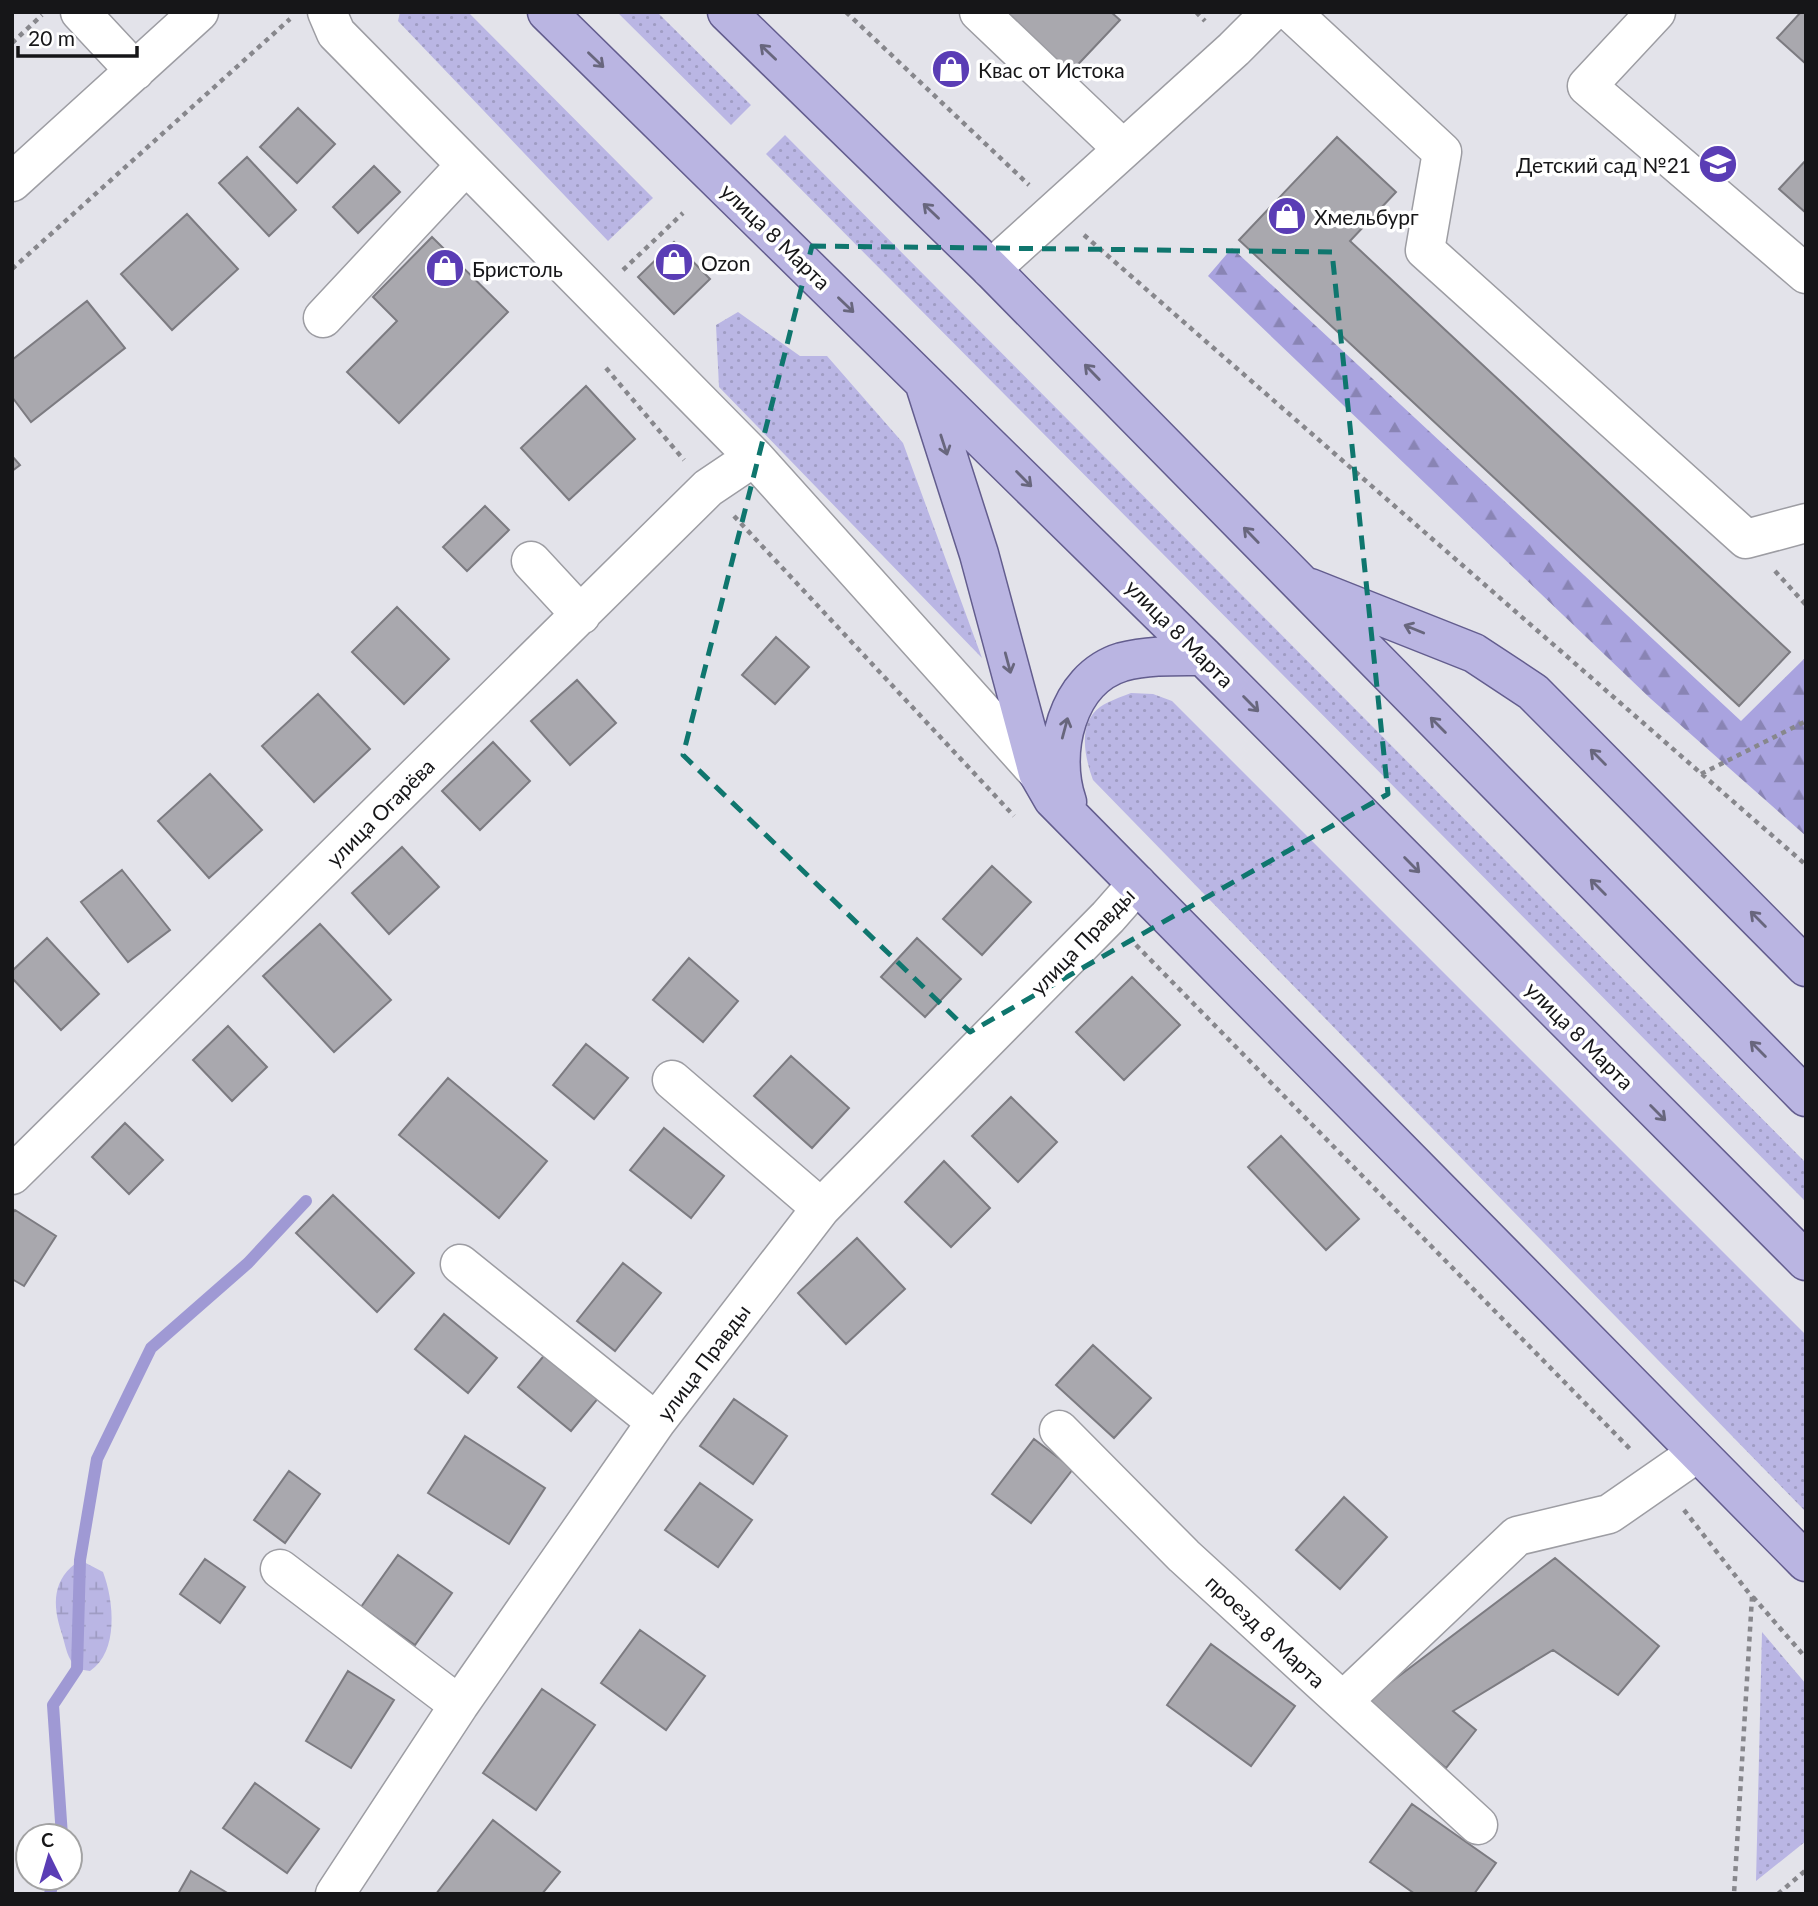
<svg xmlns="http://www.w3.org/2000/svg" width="1818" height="1906" font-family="Lato,sans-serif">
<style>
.grass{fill:url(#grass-dots)}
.forest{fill:url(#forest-firs)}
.wetland{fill:url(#wetland-marsh)}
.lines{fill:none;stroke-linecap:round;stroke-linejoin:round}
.stream{stroke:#9f99d4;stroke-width:12}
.building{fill:#a9a8ae;stroke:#7c7b81;stroke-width:2}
.minor-casing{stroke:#9d9da3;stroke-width:41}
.major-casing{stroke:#635d8e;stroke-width:41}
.path{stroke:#87878c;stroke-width:4.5;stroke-dasharray:5 5;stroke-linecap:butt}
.minor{stroke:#fff;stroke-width:38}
.major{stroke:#bab5e2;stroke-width:38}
.oneway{stroke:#68667d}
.marked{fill:none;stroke:#0f766e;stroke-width:5;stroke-dasharray:14 9;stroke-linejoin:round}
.labels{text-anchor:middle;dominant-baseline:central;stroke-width:7;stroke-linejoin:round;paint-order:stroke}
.poi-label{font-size:21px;fill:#161618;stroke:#fff;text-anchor:start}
.street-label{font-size:21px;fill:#161618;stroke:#fff}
</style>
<defs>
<pattern id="grass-dots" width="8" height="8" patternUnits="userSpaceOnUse" patternTransform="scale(1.75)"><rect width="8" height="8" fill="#bab6e4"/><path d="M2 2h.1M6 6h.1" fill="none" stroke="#9f9cc3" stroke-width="1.8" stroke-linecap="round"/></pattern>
<pattern id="forest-firs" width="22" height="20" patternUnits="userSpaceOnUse" patternTransform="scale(1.75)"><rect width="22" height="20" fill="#a9a3df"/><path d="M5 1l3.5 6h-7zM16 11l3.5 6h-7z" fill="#8984b4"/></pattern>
<pattern id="wetland-marsh" width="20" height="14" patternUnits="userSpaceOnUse" patternTransform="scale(1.75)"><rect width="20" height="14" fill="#bab6e4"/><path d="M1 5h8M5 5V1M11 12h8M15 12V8" fill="none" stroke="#9f9cc3"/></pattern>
</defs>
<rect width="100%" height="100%" fill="#e3e3ea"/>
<path class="grass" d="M400 12H468L653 198 608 241 398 21Z
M617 12H657L751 105 731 125Z
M785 135 1806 1163V1202L766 154Z
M738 312 800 356H827L903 443 982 658 719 387 716 325Z
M1131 693 1153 694 1172 701 1806 1335V1512L1093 780C1085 758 1077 724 1100 707 1109 701 1121 697 1131 693Z
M1762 1632 1806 1684V1841L1756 1881Z"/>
<path class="forest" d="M1232 248 1741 721 1806 657V836L1651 699 1208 276Z"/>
<path class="wetland" d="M80 1560 103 1572C114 1601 119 1652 90 1671L77 1669C67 1658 66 1648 62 1634 52 1604 52 1579 80 1560Z"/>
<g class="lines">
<path class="stream" d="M62 1836 53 1705 77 1669 80 1560 97 1459 151 1348 248 1263 306 1201
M50 1894 54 1878"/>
</g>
<path class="building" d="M1002 12H1111L1120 20 1068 75Z
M1801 12H1806V64L1777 38Z
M298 108 335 144 297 183 260 147Z
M1337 137 1396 192 1350 241 1790 652 1739 706 1239 240Z
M247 157 296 210 269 236 219 183Z
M1806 160V213L1779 189Z
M374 166 400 192 358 233 333 207Z
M187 214 238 269 172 330 121 274Z
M432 237 508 312 399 423 347 372 397 321 373 297Z
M674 242 710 279 674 314 638 277Z
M87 301 125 348 31 422 12 397V360Z
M586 386 635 439 569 500 521 448Z
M12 456 20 465 12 471Z
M485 506 509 530 467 571 443 547Z
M397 607 449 659 404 704 352 652Z
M776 637 809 667 775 704 742 675Z
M577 680 616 723 570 765 531 721Z
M318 694 370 749 314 802 262 746Z
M493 742 530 781 480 830 442 791Z
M210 774 262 830 209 878 158 821Z
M402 847 439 887 389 934 352 893Z
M992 866 1031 902 982 955 943 919Z
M122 870 170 930 128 962 81 902Z
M320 924 391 1000 334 1052 263 976Z
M47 938 99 994 61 1030 12 978V971Z
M917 938 961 979 925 1017 881 977Z
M689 958 738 1001 703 1042 653 1000Z
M1132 977 1180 1025 1124 1080 1076 1032Z
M228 1026 267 1067 232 1101 193 1060Z
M586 1044 628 1078 594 1119 553 1085Z
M791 1056 849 1108 812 1148 754 1096Z
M448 1078 547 1161 499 1218 399 1135Z
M1011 1097 1057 1142 1018 1182 972 1136Z
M125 1123 163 1160 129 1194 92 1157Z
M664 1128 724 1176 691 1218 630 1170Z
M1281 1136 1359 1219 1326 1250 1248 1167Z
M944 1161 990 1208 951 1247 905 1202Z
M333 1195 414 1273 377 1312 296 1233Z
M15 1210 56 1236 24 1286 12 1279V1214Z
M857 1238 905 1289 846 1344 798 1293Z
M623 1263 661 1293 615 1351 577 1321Z
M444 1314 497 1358 468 1393 415 1349Z
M1093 1345 1151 1398 1114 1438 1056 1385Z
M547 1352 600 1396 571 1431 518 1387Z
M734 1399 787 1436 753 1484 700 1446Z
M465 1436 545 1488 509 1544 428 1493Z
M1034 1439 1073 1469 1031 1523 992 1494Z
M289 1471 320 1494 285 1543 254 1520Z
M700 1483 752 1520 718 1567 665 1530Z
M1344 1497 1387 1537 1340 1589 1296 1550Z
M398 1555 452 1593 415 1645 361 1607Z
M1555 1558 1659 1646 1618 1695 1553 1650 1453 1711 1476 1730 1446 1768 1366 1701Z
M205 1559 245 1587 220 1623 180 1594Z
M640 1630 705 1676 666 1730 601 1683Z
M1211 1644 1295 1706 1251 1766 1167 1705Z
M348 1671 394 1700 351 1768 306 1741Z
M542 1689 595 1725 536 1810 483 1773Z
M255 1783 319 1829 287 1873 223 1828Z
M1412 1804 1496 1863 1474 1894H1415L1370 1862Z
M493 1820 560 1872 542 1894H436Z
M191 1871 229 1894H178Z"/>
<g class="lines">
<g class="minor-casing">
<path id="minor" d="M80 12 135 71
M327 12 336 33 754 457 1038 773
M979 12 1123 149
M1291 12 1442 152 1425 250 1746 539 1806 523
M1656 12 1587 86 1806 274
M12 182 199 12
M991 269 1234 49 1271 12
M323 318 465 166
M531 561 581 615
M672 1080 821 1208
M12 1175 708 488 754 457
M460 1264 656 1422
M1059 1430 1184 1556 1478 1825
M280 1569 459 1705
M1343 1701 1517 1536 1609 1514 1697 1453
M335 1894 459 1705 656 1422 821 1208 1108 917 1137 884"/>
</g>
<g class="major-casing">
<path id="major" d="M547 12 1203 656 1806 1261
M727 12 991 269 1806 1097
M925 385 979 554 1038 773 1053 799 1806 1562
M1310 588 1474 653 1533 692 1806 967
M1067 802C1050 753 1066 679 1122 662 1148 655 1176 656 1203 656"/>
</g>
<path class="path" d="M846 12 1029 185
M1196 12 1205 21
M12 43 42 15
M1084 235 1806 865
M12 269 290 19
M623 270 683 213
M606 368 684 460
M734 516 1014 816
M1775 571 1806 605
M1701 774 1806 721
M1136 945 1632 1451
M1684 1510 1752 1597 1734 1894
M1753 1597 1806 1658
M1778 1894 1806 1870"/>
<use href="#minor" class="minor"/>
<use href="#major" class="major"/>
</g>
<defs><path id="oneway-shaft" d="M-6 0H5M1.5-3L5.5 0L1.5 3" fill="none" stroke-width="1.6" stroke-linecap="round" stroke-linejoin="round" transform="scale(1.75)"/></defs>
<g class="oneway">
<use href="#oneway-shaft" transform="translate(768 52) rotate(-136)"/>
<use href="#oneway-shaft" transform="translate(596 60) rotate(44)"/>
<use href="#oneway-shaft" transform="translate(931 211) rotate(-136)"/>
<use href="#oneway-shaft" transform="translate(846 305) rotate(44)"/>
<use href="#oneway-shaft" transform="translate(1092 372) rotate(-134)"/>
<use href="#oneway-shaft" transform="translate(944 445) rotate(72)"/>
<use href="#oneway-shaft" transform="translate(1024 479) rotate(45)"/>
<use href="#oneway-shaft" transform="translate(1251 535) rotate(-134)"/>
<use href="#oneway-shaft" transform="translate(1414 629) rotate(-158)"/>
<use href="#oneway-shaft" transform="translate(1008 663) rotate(75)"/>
<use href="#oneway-shaft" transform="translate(1251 704) rotate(45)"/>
<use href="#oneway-shaft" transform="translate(1438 725) rotate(-135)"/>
<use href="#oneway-shaft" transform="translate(1065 728) rotate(-75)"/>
<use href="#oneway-shaft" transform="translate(1598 757) rotate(-135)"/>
<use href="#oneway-shaft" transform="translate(1412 865) rotate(45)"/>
<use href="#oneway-shaft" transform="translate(1598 887) rotate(-135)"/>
<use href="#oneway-shaft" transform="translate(1758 919) rotate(-135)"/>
<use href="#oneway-shaft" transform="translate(1758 1049) rotate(-135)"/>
<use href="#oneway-shaft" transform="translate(1658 1113) rotate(45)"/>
</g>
<path class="marked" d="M812 246 1332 252 1388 794 970 1032 683 755Z"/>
<defs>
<g id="shop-disc" transform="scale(2.0125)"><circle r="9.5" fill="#5a3db5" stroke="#fff"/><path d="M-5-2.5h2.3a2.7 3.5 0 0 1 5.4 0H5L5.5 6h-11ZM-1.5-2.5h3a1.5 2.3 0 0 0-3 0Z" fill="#fff"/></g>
<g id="school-disc" transform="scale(2.0125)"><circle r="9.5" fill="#5a3db5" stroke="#fff"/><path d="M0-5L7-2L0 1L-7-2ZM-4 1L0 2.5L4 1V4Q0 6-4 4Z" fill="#fff"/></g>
</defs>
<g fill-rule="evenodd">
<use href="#shop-disc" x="951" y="69"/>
<use href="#school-disc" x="1718" y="164"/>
<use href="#shop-disc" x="1287" y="216"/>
<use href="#shop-disc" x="674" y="262"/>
<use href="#shop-disc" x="445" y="268"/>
</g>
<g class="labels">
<g class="poi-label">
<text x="978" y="69">Квас от Истока</text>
<text x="1691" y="164" text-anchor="end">Детский сад №21</text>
<text x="1314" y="216">Хмельбург</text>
<text x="701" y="262">Ozon</text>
<text x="472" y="268">Бристоль</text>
</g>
<g class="street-label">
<text transform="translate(776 236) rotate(44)">улица 8 Марта</text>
<text transform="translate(1180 633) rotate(45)">улица 8 Марта</text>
<text transform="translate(380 812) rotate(-45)">улица Огарёва</text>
<text transform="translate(1082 941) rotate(-46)">улица Правды</text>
<text transform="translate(1580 1035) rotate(45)">улица 8 Марта</text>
<text transform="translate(703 1362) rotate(-53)">улица Правды</text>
<text transform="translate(1266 1631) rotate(43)">проезд 8 Марта</text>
</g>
</g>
<rect width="1818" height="1906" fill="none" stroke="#161618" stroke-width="28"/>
<g transform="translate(49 1857) rotate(355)"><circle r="33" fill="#ffffff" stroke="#a2a2a3" stroke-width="2"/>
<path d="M0-5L12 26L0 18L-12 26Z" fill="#5a3db5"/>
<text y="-10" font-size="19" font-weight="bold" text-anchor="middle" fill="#161618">С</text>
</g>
<path d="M18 46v10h119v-10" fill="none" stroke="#161618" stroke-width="3.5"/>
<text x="28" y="46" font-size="21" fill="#161618" stroke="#ffffff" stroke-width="5" paint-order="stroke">20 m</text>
</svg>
